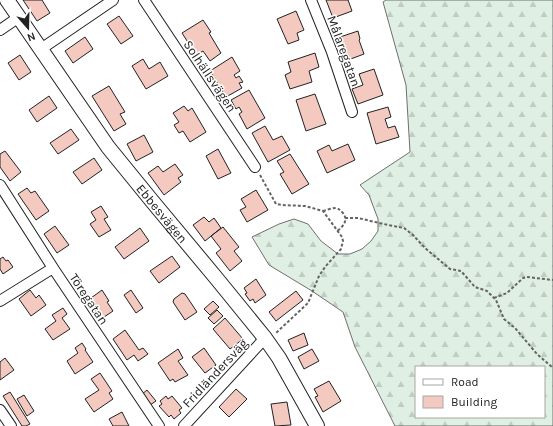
<svg xmlns="http://www.w3.org/2000/svg" width="553" height="426" font-family="Karla,sans-serif">
<style>
.forest{fill:url(#forest-firs);stroke:#6f6f6f;fill-rule:evenodd}
.building{fill:#f3c9c0;stroke:#222}
.lines{fill:none;stroke-linecap:round;stroke-linejoin:round}
.street-casing{stroke:#222;stroke-width:12}
.secondary-casing{stroke:#222;stroke-width:16}
.path{stroke:#646464;stroke-width:2;stroke-dasharray:3 2;stroke-linecap:butt}
.street{stroke:#fff;stroke-width:10}
.secondary{stroke:#fff;stroke-width:14}
.labels{text-anchor:middle;dominant-baseline:central;stroke-width:3;stroke-linejoin:round;paint-order:stroke}
.street-label{font-size:13px;fill:#222;stroke:#fff}
</style>
<defs>
<pattern id="forest-firs" width="22" height="20" patternUnits="userSpaceOnUse"><rect width="22" height="20" fill="#e0efe3"/><path d="M5 1l3.5 6h-7zM16 11l3.5 6h-7z" fill="#c0cdc2"/></pattern>
</defs>
<rect width="100%" height="100%" fill="#fff"/>
<path class="forest" d="M386 0H553V426H395L355 347 343 312 312 291 269 265 252 237 279 224 294 219 308 224 321 241 338 254H350L362 249 371 241 378 231V219L369 195 360 185 410 152 406 85 383 2ZM416 367H544V417H416Z"/>
<path class="building" d="M23 0H42L50 13 37 21Z
M326 0H348L352 11 333 18Z
M296 11 304 30 297 33 299 40 288 44 277 19Z
M119 16 133 36 121 44 107 24Z
M203 20 211 32 209 33 221 53 210 61 203 51 196 55 182 33Z
M358 31 360 39 359 40 364 54 348 60 340 37Z
M85 37 93 49 73 63 65 51Z
M315 53 319 67 309 71 312 82 290 89 285 75 291 72 288 62Z
M20 55 31 72 19 80 8 63Z
M232 57 240 71 234 75 236 78 239 76 243 82 239 83 242 88 226 97 210 71Z
M143 59 149 69 160 62 168 76 146 89 132 66Z
M374 69 383 95 358 104 352 89 363 85 359 74Z
M109 86 125 112 120 114 126 124 114 131 92 96Z
M249 90 265 118 247 129 239 114 242 112 239 107 236 109 231 100Z
M315 94 326 124 306 131 296 100Z
M49 96 57 108 37 122 29 110Z
M184 106 188 111 192 108 206 132 190 142 183 131 179 133 174 125 179 122 173 113Z
M388 107 391 117 385 119 388 128 395 126 399 137 376 144 367 113Z
M265 126 273 140 282 136 290 150 268 162 252 133Z
M71 129 79 140 58 154 50 143Z
M144 135 153 152 136 161 127 144Z
M348 144 355 160 327 173 317 151 329 145 332 151Z
M218 149 231 173 218 179 206 156Z
M5 151 21 172 10 181 0 167V154Z
M290 154 309 184 292 194 280 174 284 172 277 161Z
M94 158 102 170 82 184 73 172Z
M175 164 183 175 178 178 181 182 164 195 148 173 158 166 163 172Z
M27 188 31 193 35 191 49 211 36 220 18 194Z
M256 190 268 210 247 222 240 210 246 207 241 199Z
M101 206 108 217 104 219 111 230 99 237 90 224 96 220 91 212Z
M204 217 209 222 214 218 221 228 205 241 193 225Z
M55 226 69 245 57 253 44 234Z
M223 227 239 247 234 251 242 261 230 271 216 253 221 249 211 236Z
M140 228 149 241 124 259 115 247Z
M172 256 180 267 159 283 150 271Z
M3 257 6 261 8 260 13 267 3 274 0 269V259Z
M256 279 266 295 255 303 253 299 250 301 245 294 247 293 244 288Z
M30 290 36 298 39 295 46 305 31 316 19 299Z
M102 290 109 301 107 302 113 311 101 319 94 309 97 307 91 298Z
M131 290 143 308 136 313 124 295Z
M296 291 303 300 276 321 269 312Z
M182 293 185 294 197 312 185 320 173 302 174 299Z
M213 301 219 307 210 315 204 309Z
M63 308 67 314 62 318 70 329 53 340 45 329 56 321 52 315Z
M217 310 223 316 214 324 208 318Z
M225 318 243 339 230 349 213 329Z
M125 330 139 350 143 348 148 354 138 361 134 355 127 360 113 339Z
M304 333 308 345 293 351 288 340Z
M82 343 86 349 85 350 93 362 75 374 67 361 78 353 75 348Z
M204 348 216 365 205 373 192 357Z
M178 349 183 358 178 361 188 375 175 382 173 379 170 381 158 363Z
M312 349 319 361 304 369 298 357Z
M5 358 14 370 0 380V362Z
M100 373 112 391 109 393 113 399 94 412 85 399 99 390 91 379Z
M329 381 341 401 323 412 315 397 318 396 314 389Z
M236 389 247 399 229 417 219 407Z
M147 390 156 401 150 405 141 395Z
M10 392 30 424 26 426H22L3 396Z
M24 395 34 411 27 416 17 399Z
M166 396 168 399 172 396 182 408 179 410 181 413 174 419 171 415 169 417 159 406 162 404 160 401Z
M287 402 291 425 275 426 271 404Z
M122 412 129 426H113L109 419Z"/>
<g class="lines">
<g class="street-casing">
<path id="street" d="M144 0 255 167
M311 0 332 52 352 112
M0 30 19 17
M41 49 113 0
M0 185 53 268 159 426
M0 301 53 268
M0 410 11 426
M184 426 265 338"/>
</g>
<g class="secondary-casing">
<g id="secondary">
<path id="s1" d="M7 0 108 147 152 201 217 279 265 338 279 358 317 426"/>
</g>
</g>
<path class="path" d="M260 175 276 204 282 205 305 206 323 211 342 237 343 241 341 249 325 267 319 276 308 303 276 333
M323 211C327 210 332 208 336 208 339 209 340 210 342 212 349 219 344 226 337 231
M345 218H358L388 225 404 228 413 235 425 248 450 269 461 271 475 287 487 291 496 300 504 319 515 328 537 354 553 368
M494 298 507 293 523 278 527 277 553 280"/>
<use href="#street" class="street"/>
<use href="#secondary" class="secondary"/>
</g>
<g class="labels">
<g class="street-label">
<text transform="translate(344 51) rotate(70)">Målaregatan</text>
<text transform="translate(210 76) rotate(56)">Solhällsvägen</text>
<text stroke="none"><textPath href="#s1" startOffset="264">Ebbesvägen</textPath></text>
<text transform="translate(89 299) rotate(56)">Töregatan</text>
<text transform="translate(215 373) rotate(-47)">Fridländersväg</text>
</g>
</g>
<rect x="415" y="366" width="130" height="52" fill="#ffffff" stroke="#a7a7a7"/>
<rect x="423" y="379" width="20" height="6" fill="#ffffff" stroke="#a7a7a7"/>
<text x="451" y="386" font-size="12" fill="#222222">Road</text>
<rect x="423" y="396" width="20" height="12" fill="#f3c9c0" stroke="#a7a7a7"/>
<text x="451" y="406" font-size="12" fill="#222222">Building</text>
<g transform="translate(28 28) rotate(160)" stroke="#ffffff" stroke-width="3" paint-order="stroke">
<path d="M0-3L7 15L0 10L-7 15Z" fill="#222222"/>
<text y="-6" font-size="11" font-weight="bold" text-anchor="middle" fill="#222222">N</text>
</g>
</svg>
